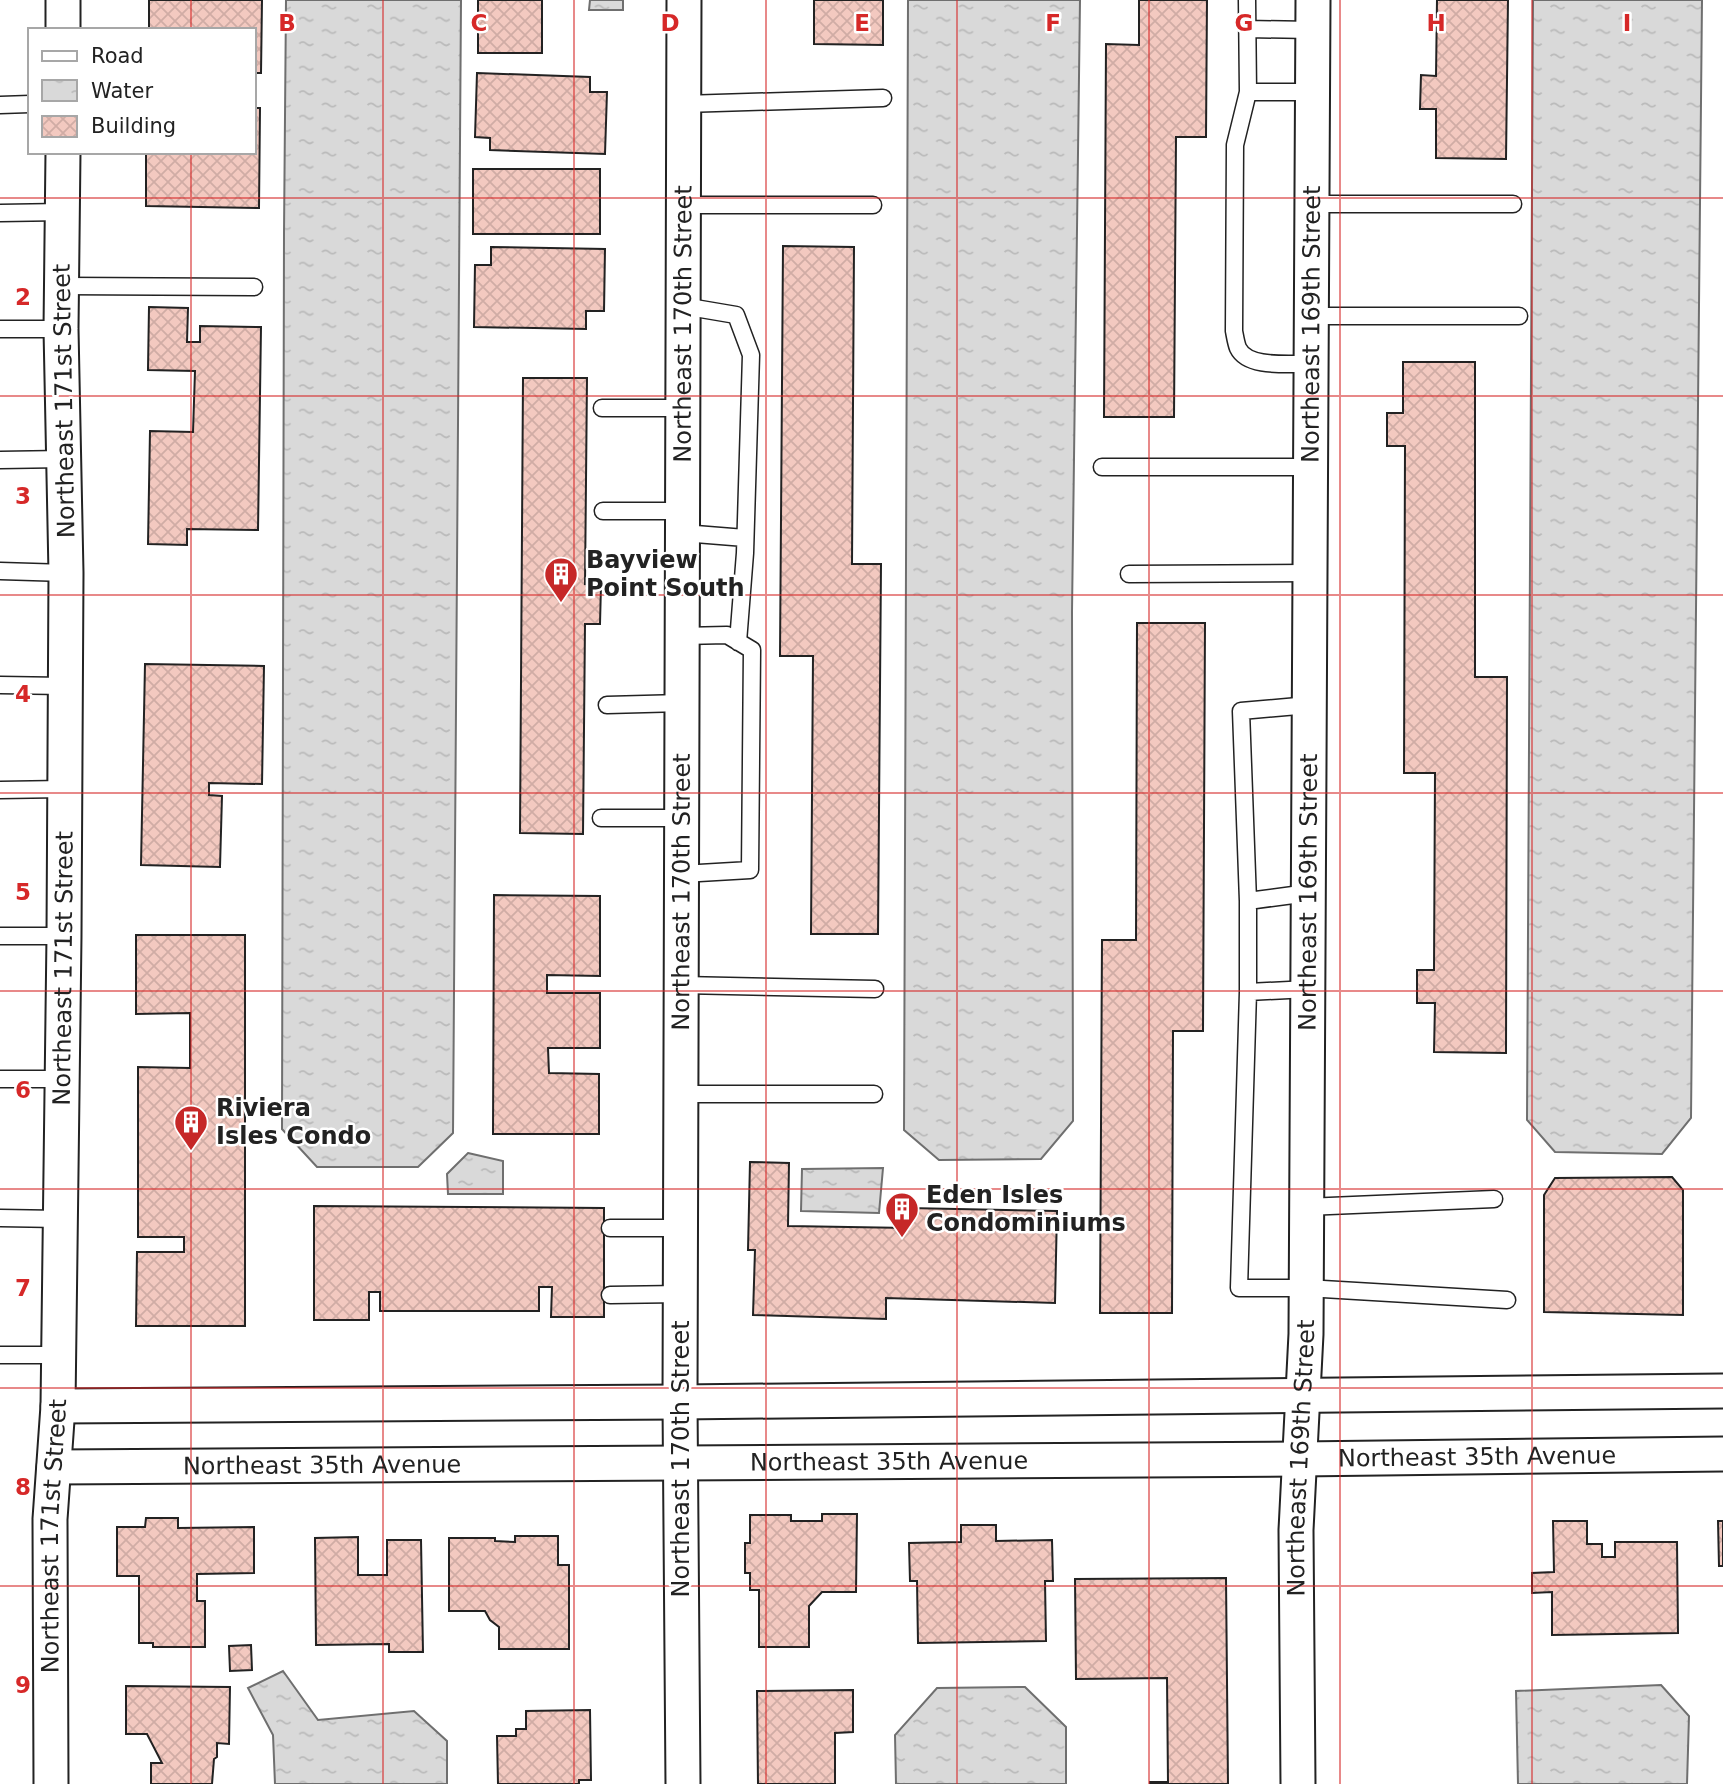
<svg xmlns="http://www.w3.org/2000/svg" width="1723" height="1784" font-family="'DejaVu Sans',sans-serif">
<style>
.water{fill:url(#water-ripples);stroke:#6f6f6f;stroke-width:2}
.building{fill:url(#building-cross-hatch);stroke:#222;stroke-width:2}
.lines{fill:none;stroke-linecap:round;stroke-linejoin:round}
.service-casing{stroke:#222;stroke-width:19}
.minor-casing{stroke:#222;stroke-width:37}
.service{stroke:#fff;stroke-width:16}
.minor{stroke:#fff;stroke-width:33}
.grid{fill:none;stroke:#d62828;stroke-width:2;stroke-opacity:0.55}
.labels{text-anchor:middle;dominant-baseline:central;stroke-width:5;stroke-linejoin:round;paint-order:stroke}
.street-label{font-size:24px;fill:#222;stroke:#fff}
.poi-label{font-size:24px;font-weight:bold;fill:#222;stroke:#fff;text-anchor:start}
.grid-label{font-size:23px;text-anchor:middle;font-weight:bold;fill:#d62828;stroke:#fff;stroke-width:5;stroke-linejoin:round;paint-order:stroke}
</style>
<defs>
<pattern id="water-ripples" width="26" height="14" patternUnits="userSpaceOnUse" patternTransform="scale(1.75)"><rect width="26" height="14" fill="#d9d9d9"/><path d="M2 4q2-2 4 0t4 0M15 11q2-2 4 0t4 0" fill="none" stroke="#bababa"/></pattern>
<pattern id="building-cross-hatch" width="8" height="8" patternUnits="userSpaceOnUse" patternTransform="scale(1.75)"><rect width="8" height="8" fill="#f3c9c0"/><path d="M0 0l8 8M0 8l8-8" fill="none" stroke="#d0aca5"/></pattern>
</defs>
<rect width="100%" height="100%" fill="#fff"/>
<path class="water" d="M286 0H461L453 1133 418 1167H317L282 1129 284 233Z
M590 0H623V10H589Z
M908 0H1080L1072 612 1073 1121 1041 1159 939 1160 904 1130Z
M1533 0H1702L1691 1118 1662 1154 1555 1152 1527 1120Z
M468 1153 503 1161V1194H448L447 1174Z
M883 1168 879 1213 801 1211 802 1169Z
M283 1671 318 1720 414 1711 447 1741V1784H275L273 1735 248 1688Z
M1661 1685 1689 1716 1687 1784H1518L1516 1691Z
M1025 1687 1066 1727V1784H896L895 1735 937 1688Z"/>
<path class="building" d="M149 0H262L261 73H254V30H149Z
M478 0H542V53H478Z
M814 0H883V45L814 44Z
M1139 0H1207L1206 137H1176L1174 417H1104L1106 44 1139 45Z
M1437 0H1508L1506 159 1436 158V109H1420L1421 75 1436 76Z
M477 73 590 77V92H607L605 154 490 150V138L475 137Z
M254 108H260L259 208 146 206V152H254Z
M473 169H600V234H473Z
M783 246 854 247 852 564H881L878 934H811L813 656H780Z
M491 247 605 249 604 311H586V329L474 327 475 265H491Z
M149 307 188 308 187 342H200V326L261 327 258 530 187 529V545L148 544 150 431 193 432 195 371 148 370Z
M1403 362H1475V677H1507L1506 1053 1434 1052 1435 1003H1417V970H1434L1435 773H1404L1405 446H1387V413H1403Z
M523 378H587L585 584 601 585 600 624H585L583 834 520 833Z
M1137 623H1205L1203 1031H1173L1172 1313H1100L1102 940H1136Z
M145 664 264 666 262 784 209 783V795L222 796 220 867 141 865Z
M494 895 600 896V976L547 975V993H600V1048H548L549 1073 599 1074V1134H493Z
M136 935H245V1326H136L137 1252H184V1237H138V1067L190 1068V1013L136 1014Z
M750 1162 789 1163 788 1226 909 1228V1208L1057 1211 1055 1303 886 1298V1319L753 1315 755 1250H748Z
M1672 1177 1683 1190V1315L1544 1312V1195L1555 1178Z
M314 1206 604 1208V1317H551L552 1287H539V1311H380V1292H369V1320H314Z
M822 1514H857L856 1592H822L809 1606V1647H759V1590H750V1573H745V1543H750V1515H791V1521H822Z
M146 1518H178V1528L254 1527V1573L197 1574V1601H205V1647H153V1643H139V1576H117V1527H145Z
M1553 1521H1587V1544H1602V1557H1615V1542H1677L1678 1633 1552 1635V1592L1532 1593V1573L1554 1572Z
M1718 1521H1723V1566H1719Z
M961 1525H996V1541L1052 1540 1053 1581H1045L1046 1641 918 1643 917 1581H910L909 1543 961 1542Z
M515 1536H558V1565H569V1649H499V1627L490 1620 485 1611H449V1538H495V1541L515 1542Z
M358 1537V1575H387V1540H421L423 1652H389V1644L316 1645 315 1538Z
M1226 1578 1228 1784H1150V1782H1168L1167 1678 1076 1679 1075 1579Z
M251 1645 252 1670 230 1671 229 1646Z
M126 1686 230 1687 229 1744 217 1743V1757L214 1759 212 1784H151V1763H162L147 1734H126Z
M853 1690V1732L835 1733V1784H758L757 1691Z
M590 1710 591 1780H579V1784H498L497 1736H516V1729H526V1711Z"/>
<g class="lines">
<g class="service-casing">
<path id="service" d="M1247 0 1248 92 1235 145 1234 331C1235 336 1236 343 1238 348 1248 369 1290 363 1311 364
M1247 29 1312 30
M1248 92H1312
M684 104 883 98
M0 105 30 104
M1311 204H1513
M683 205H873
M0 213 63 212
M63 286 254 287
M683 306 736 315 751 355 745 553 738 642
M1311 316H1519
M0 329H61
M602 408H683
M0 460 64 459
M1102 467H1310
M603 511H682
M683 533 745 538
M0 571 66 573
M1129 574 1309 573
M0 685 64 686
M607 705 682 703
M0 790 63 789
M601 818H682
M682 874 750 870 752 650 727 635 682 636
M1248 901 1241 711 1309 705
M0 936H64
M682 985 875 989
M1308 989 1248 992 1239 1288H1306L1507 1300
M1248 992V901L1308 893
M0 1079H62
M681 1094H874
M1306 1207 1494 1199
M0 1218 60 1219
M610 1228H681
M610 1295 681 1294
M0 1355H58"/>
</g>
<g class="minor-casing">
<g id="minor">
<path d="M63 0V30"/>
<path d="M58 1406 680 1402 1723 1391"/>
<path id="s1" d="M54 1467 1299 1459 1723 1454"/>
<path id="s2" d="M51 1784 50 1519 58 1406 64 936 66 573 61 329 63 152"/>
<path id="s3" d="M683 1784 680 1402 684 0"/>
<path id="s4" d="M1298 1784 1296 1530 1306 1334 1313 0"/>
</g>
</g>
<use href="#service" class="service"/>
<use href="#minor" class="minor"/>
</g>
<path class="grid" d="M191 0V30M383 0V1784M574 0V1784M766 0V1784M957 0V1784M1149 0V1784M1340 0V1784M1532 0V1784M191 152V1784M0 198H1723M0 396H1723M0 595H1723M0 793H1723M0 991H1723M0 1189H1723M0 1388H1723M0 1586H1723"/>
<defs>
<g id="building-pin" transform="scale(1.75)"><path d="M0 17L-7.5 6A9.5 9.5 0 1 1 7.5 6Z" fill="#c62828" stroke="#fff"/><path d="M-4-6H4V6H1V3H-1V6H-4ZM-2.5-4.3h1.7v1.8h-1.7ZM.8-4.3h1.7v1.8H.8ZM-2.5-1h1.7V.8h-1.7ZM.8-1h1.7V.8H.8Z" fill="#fff"/></g>
</defs>
<g fill-rule="evenodd">
<use href="#building-pin" x="561" y="574"/>
<use href="#building-pin" x="191" y="1122"/>
<use href="#building-pin" x="902" y="1209"/>
</g>
<g class="labels">
<g class="street-label">
<text stroke="none"><textPath href="#s3" startOffset="1460">Northeast 170th Street</textPath></text>
<text stroke="none"><textPath href="#s4" startOffset="1460">Northeast 169th Street</textPath></text>
<text transform="translate(64 401) rotate(-91)">Northeast 171st Street</text>
<text stroke="none"><textPath href="#s3" startOffset="892">Northeast 170th Street</textPath></text>
<text stroke="none"><textPath href="#s4" startOffset="892">Northeast 169th Street</textPath></text>
<text stroke="none"><textPath href="#s2" startOffset="816">Northeast 171st Street</textPath></text>
<text stroke="none"><textPath href="#s1" startOffset="1423">Northeast 35th Avenue</textPath></text>
<text transform="translate(681 1459) rotate(-90)">Northeast 170th Street</text>
<text stroke="none"><textPath href="#s4" startOffset="326">Northeast 169th Street</textPath></text>
<text stroke="none"><textPath href="#s1" startOffset="835">Northeast 35th Avenue</textPath></text>
<text stroke="none"><textPath href="#s1" startOffset="268">Northeast 35th Avenue</textPath></text>
<text stroke="none"><textPath href="#s2" startOffset="248">Northeast 171st Street</textPath></text>
</g>
<g class="poi-label">
<text x="586" y="560">Bayview<tspan x="586" dy="28">Point South</tspan></text>
<text x="216" y="1108">Riviera<tspan x="216" dy="28">Isles Condo</tspan></text>
<text x="926" y="1195">Eden Isles<tspan x="926" dy="28">Condominiums</tspan></text>
</g>
</g>
<g class="grid-label">
<text x="287" y="31">B</text>
<text x="479" y="31">C</text>
<text x="670" y="31">D</text>
<text x="862" y="31">E</text>
<text x="1053" y="31">F</text>
<text x="1244" y="31">G</text>
<text x="1436" y="31">H</text>
<text x="1627" y="31">I</text>
<text x="23" y="305">2</text>
<text x="23" y="504">3</text>
<text x="23" y="702">4</text>
<text x="23" y="900">5</text>
<text x="23" y="1098">6</text>
<text x="23" y="1296">7</text>
<text x="23" y="1495">8</text>
<text x="23" y="1693">9</text>
</g>
<rect x="28" y="28" width="228" height="126" fill="#ffffff" stroke="#a7a7a7" stroke-width="2"/>
<rect x="42" y="51" width="35" height="10" fill="#ffffff" stroke="#a7a7a7" stroke-width="2"/>
<text x="91" y="63" font-size="21" fill="#222222">Road</text>
<rect x="42" y="80" width="35" height="21" fill="url(#water-ripples)" stroke="#a7a7a7" stroke-width="2"/>
<text x="91" y="98" font-size="21" fill="#222222">Water</text>
<rect x="42" y="116" width="35" height="21" fill="url(#building-cross-hatch)" stroke="#a7a7a7" stroke-width="2"/>
<text x="91" y="133" font-size="21" fill="#222222">Building</text>
</svg>
